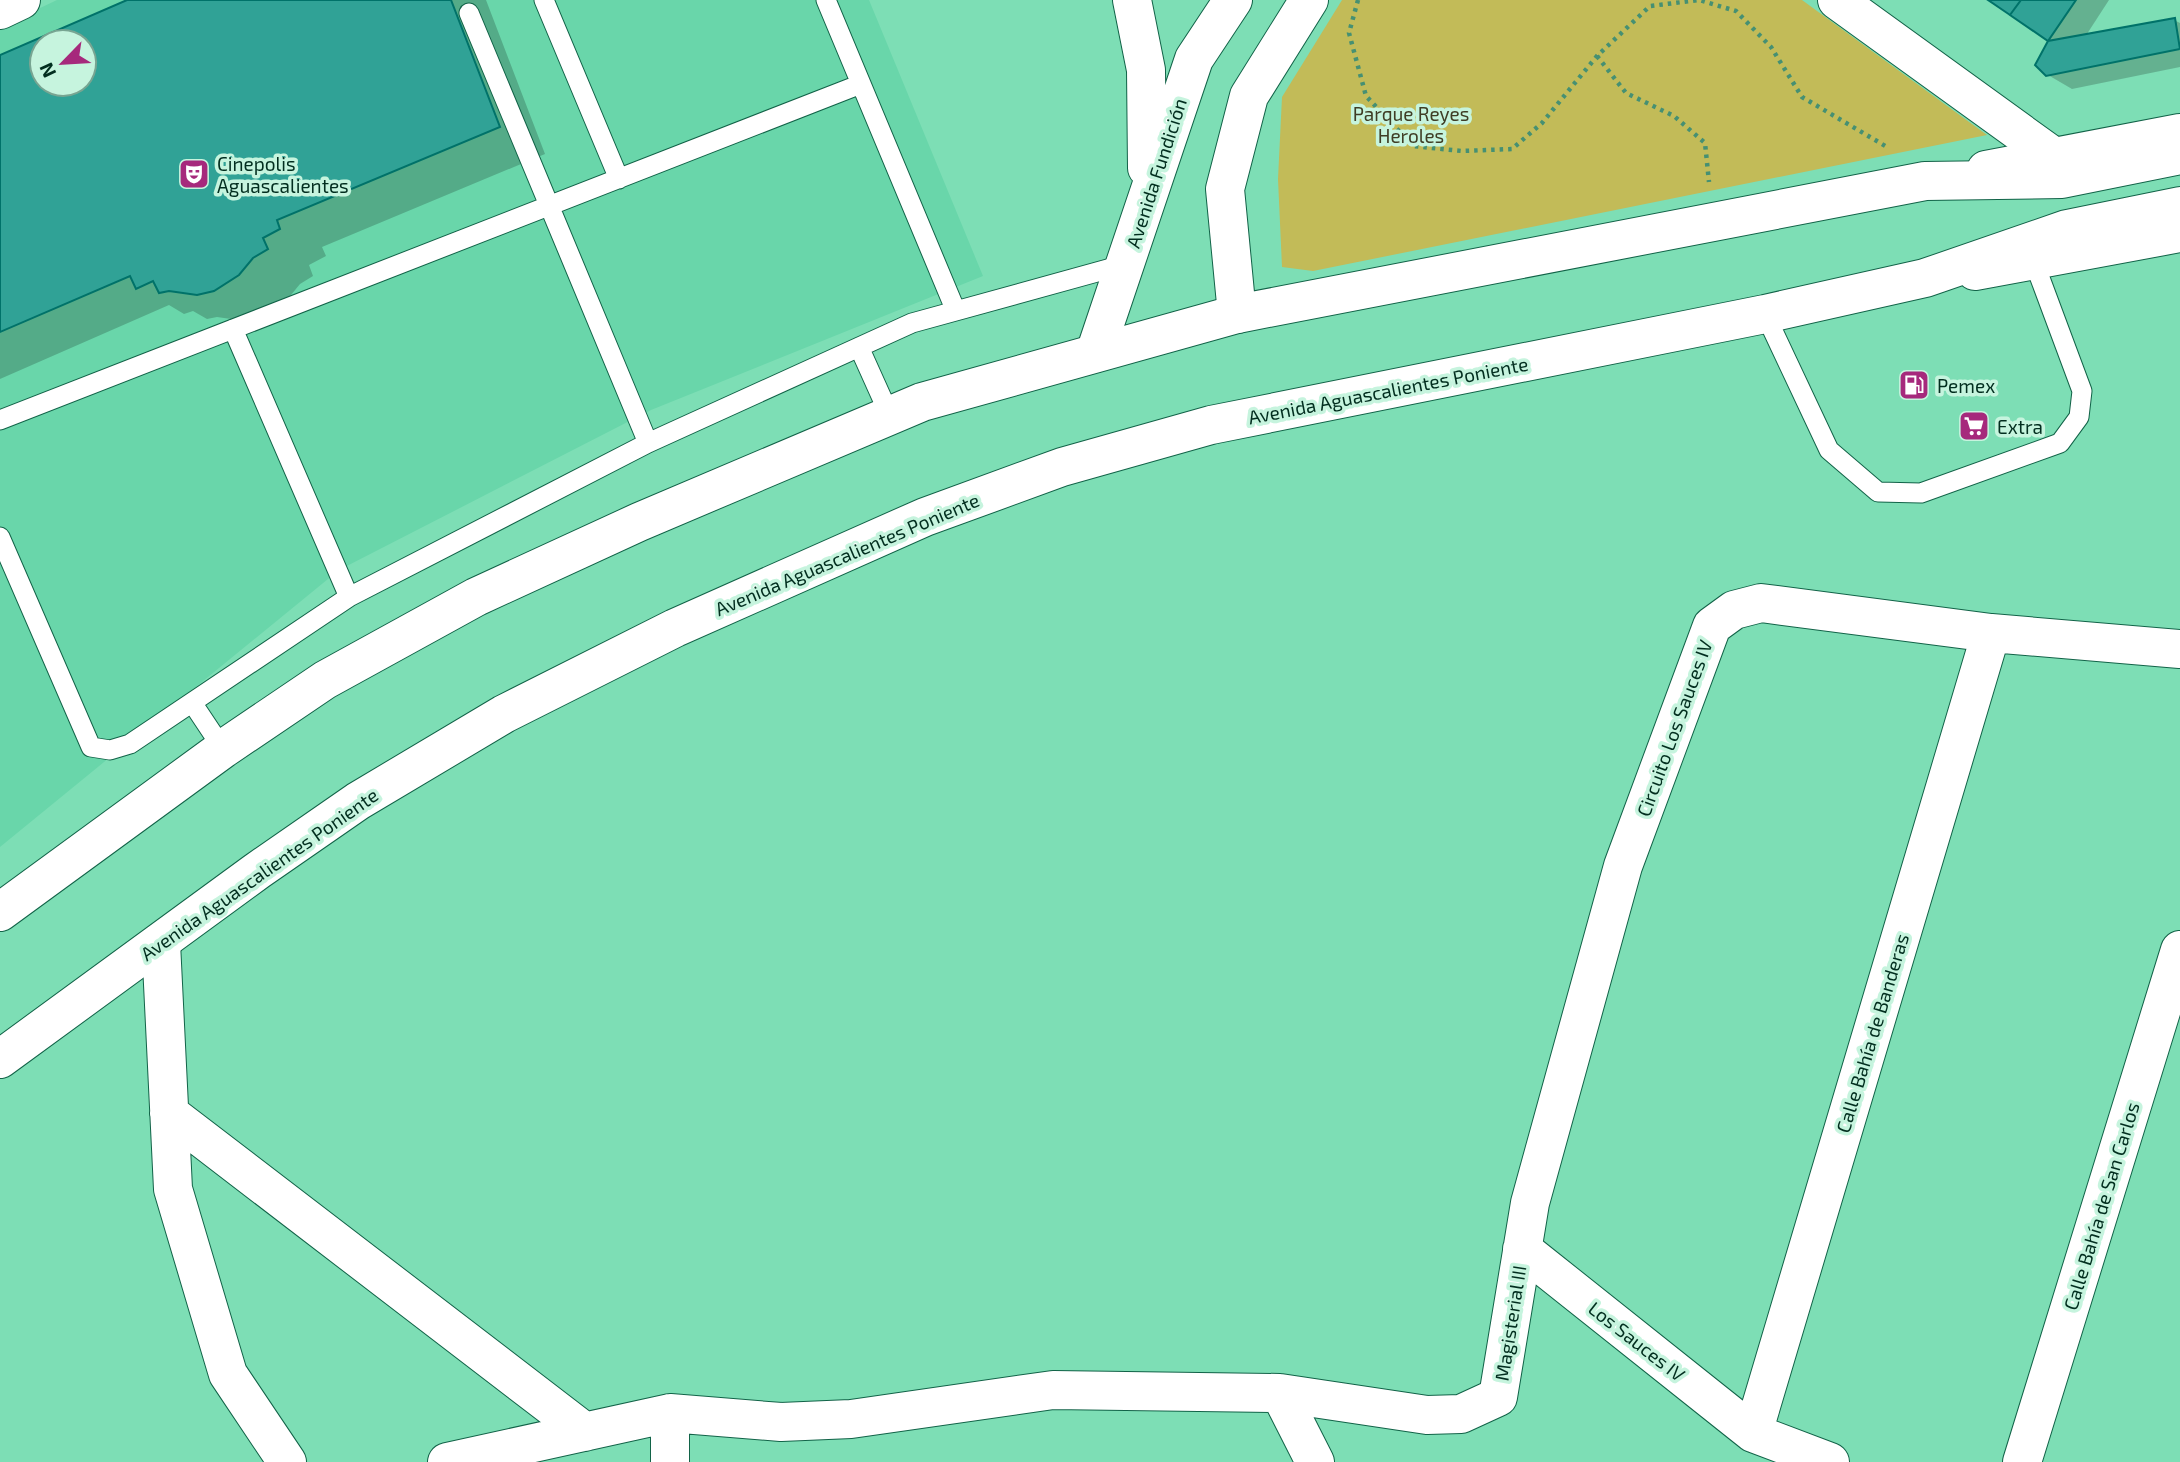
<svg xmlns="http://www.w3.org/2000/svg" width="2180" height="1462" font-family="'Exo 2',sans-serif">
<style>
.built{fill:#69d6aa;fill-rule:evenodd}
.green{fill:#c2bb58}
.shadow{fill:#0003;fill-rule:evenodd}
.building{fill:#30a296;stroke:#007269;stroke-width:2;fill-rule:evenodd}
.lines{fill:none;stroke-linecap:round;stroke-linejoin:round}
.service-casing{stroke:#126348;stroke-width:21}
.minor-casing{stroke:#126348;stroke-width:40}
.tertiary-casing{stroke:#126348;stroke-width:40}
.secondary-casing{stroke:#126348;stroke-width:40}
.primary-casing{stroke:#126348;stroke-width:40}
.path{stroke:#469072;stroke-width:4.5;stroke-dasharray:3.5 5;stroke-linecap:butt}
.service{stroke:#fff;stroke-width:19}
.minor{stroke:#fff;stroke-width:38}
.tertiary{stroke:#fff;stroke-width:38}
.secondary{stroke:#fff;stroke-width:38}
.primary{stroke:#fff;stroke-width:38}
.labels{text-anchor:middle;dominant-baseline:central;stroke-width:7;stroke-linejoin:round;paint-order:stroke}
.park-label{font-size:19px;fill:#3f3d25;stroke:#c6f4de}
.poi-label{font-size:19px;fill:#022e1f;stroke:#c6f4de;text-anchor:start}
.street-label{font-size:19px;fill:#022e1f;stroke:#c6f4de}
</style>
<rect width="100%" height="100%" fill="#7ddeb5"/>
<path class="built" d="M57 0H869L983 276 651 410 339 570 0 847V27ZM42 42H84V84H42Z"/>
<path class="green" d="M1342 0H1802L1987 135 1313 271 1282 267 1278 179 1282 97Z"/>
<path class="shadow" d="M131 0H486L545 154 322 247 326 256 309 265 313 276 300 284 286 301 245 321 217 317 207 319 193 311 184 314 169 305 0 379V57ZM42 42H84V84H42Z
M1991 0H2109L2085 37 2174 20 2180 23V67L2072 89 2048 75 2051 41Z"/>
<path class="building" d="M127 0H451L500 127 277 220 280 229 263 238 268 249 253 258 239 275 214 291 197 295 169 291 159 293 153 281 136 289 130 276 0 332V55ZM42 42H84V84H42Z
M1988 0H2021L2010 15Z
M2021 0H2076L2048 41 2010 15Z
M2175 18 2180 49 2046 76 2035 65 2048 41Z"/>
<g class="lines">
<g class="service-casing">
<path id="service" d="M544 0 619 179
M826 0 955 309
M469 13 648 443
M1765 314 1829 450 1878 492 1921 493 2060 443 2079 417 2082 391 2034 262
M233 329 349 597
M859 347 890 416
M0 420 861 84
M0 537 91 747 110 750 130 744 349 597 648 443 912 323 1126 264
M193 704 223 749"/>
</g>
<g class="minor-casing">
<path id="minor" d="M1837 0 2054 157
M0 10 21 0
M161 943 173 1189 228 1374 287 1462
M169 1113 585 1432
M1522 1249 1753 1433 1830 1462
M1280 1393 1427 1415 1461 1414 1498 1397 1530 1203 1623 866 1712 626 1734 610 1761 603 1991 633 2180 649
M1753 1433 1991 633
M447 1462 670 1413 781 1422 851 1419 1053 1390 1280 1393 1315 1462
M670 1462V1413
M2022 1462 2180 950"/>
</g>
<g class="tertiary-casing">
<path id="tertiary" d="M1132 0 1146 70 1147 168
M1237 314 1225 189 1249 96 1309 0
M1095 353 1194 59 1233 0"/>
</g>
<g class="secondary-casing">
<path id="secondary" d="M1986 170 2180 133
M1975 271 2180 233"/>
</g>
<g class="primary-casing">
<path id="primary" d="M0 912 223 749 325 680 476 597 639 522 922 402 1237 314 1925 181 2062 179 2180 155
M0 1059 257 871 358 801 504 714 675 628 925 517 1062 467 1211 425 1765 314 1925 278 2067 229 2180 206"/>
</g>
<path class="path" d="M1358 0 1349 33 1366 96 1413 146 1462 151 1512 149 1542 123 1597 56 1650 6 1699 0 1736 11 1771 47 1802 97 1887 147
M1597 56 1626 93 1674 116 1705 143 1709 182"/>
<use href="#service" class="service"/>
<use href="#minor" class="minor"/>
<use href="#tertiary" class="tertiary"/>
<use href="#secondary" class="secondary"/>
<use href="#primary" class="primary"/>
</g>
<defs>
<g id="theatre-square" transform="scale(1.575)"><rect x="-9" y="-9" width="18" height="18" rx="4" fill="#a6297c" stroke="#c6f4de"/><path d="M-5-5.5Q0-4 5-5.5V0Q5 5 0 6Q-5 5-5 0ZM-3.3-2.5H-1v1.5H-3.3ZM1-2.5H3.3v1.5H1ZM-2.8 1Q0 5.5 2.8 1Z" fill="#fff"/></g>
<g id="fuel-square" transform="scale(1.575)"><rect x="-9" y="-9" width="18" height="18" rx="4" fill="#a6297c" stroke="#c6f4de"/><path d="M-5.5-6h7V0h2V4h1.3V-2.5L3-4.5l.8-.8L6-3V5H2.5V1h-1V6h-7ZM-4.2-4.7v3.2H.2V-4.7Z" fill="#fff"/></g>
<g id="supermarket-square" transform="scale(1.575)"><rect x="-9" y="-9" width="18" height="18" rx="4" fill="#a6297c" stroke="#c6f4de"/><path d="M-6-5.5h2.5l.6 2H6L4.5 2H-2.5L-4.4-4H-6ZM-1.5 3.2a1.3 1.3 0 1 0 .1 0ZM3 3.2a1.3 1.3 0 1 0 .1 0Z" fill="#fff"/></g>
</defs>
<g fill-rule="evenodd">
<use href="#theatre-square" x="194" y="174"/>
<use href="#fuel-square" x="1914" y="385"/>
<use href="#supermarket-square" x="1974" y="426"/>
</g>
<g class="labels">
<g class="park-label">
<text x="1411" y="113">Parque Reyes<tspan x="1411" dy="22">Heroles</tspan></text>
</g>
<g class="poi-label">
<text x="217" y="163">Cinepolis<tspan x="217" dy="22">Aguascalientes</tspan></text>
<text x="1937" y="385">Pemex</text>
<text x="1997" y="426">Extra</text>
</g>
<g class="street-label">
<text transform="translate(1156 173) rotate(-72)">Avenida Fundición</text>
<text transform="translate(1388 390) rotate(-11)">Avenida Aguascalientes Poniente</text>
<text transform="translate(847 554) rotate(-23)">Avenida Aguascalientes Poniente</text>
<text transform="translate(1674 728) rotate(-70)">Circuito Los Sauces IV</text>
<text transform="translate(259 874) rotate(-35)">Avenida Aguascalientes Poniente</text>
<text transform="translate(1872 1033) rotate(-73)">Calle Bahía de Banderas</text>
<text transform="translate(2101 1206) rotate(-73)">Calle Bahía de San Carlos</text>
<text transform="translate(1510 1323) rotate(-81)">Magisterial III</text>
<text transform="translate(1637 1341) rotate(38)">Los Sauces IV</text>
</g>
</g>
<g transform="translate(63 63) rotate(245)"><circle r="33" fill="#c6f4de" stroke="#78a592" stroke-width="2"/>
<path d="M0-5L12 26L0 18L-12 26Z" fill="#a6297c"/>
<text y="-10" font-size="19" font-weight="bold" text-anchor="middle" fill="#022e1f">N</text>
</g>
</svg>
